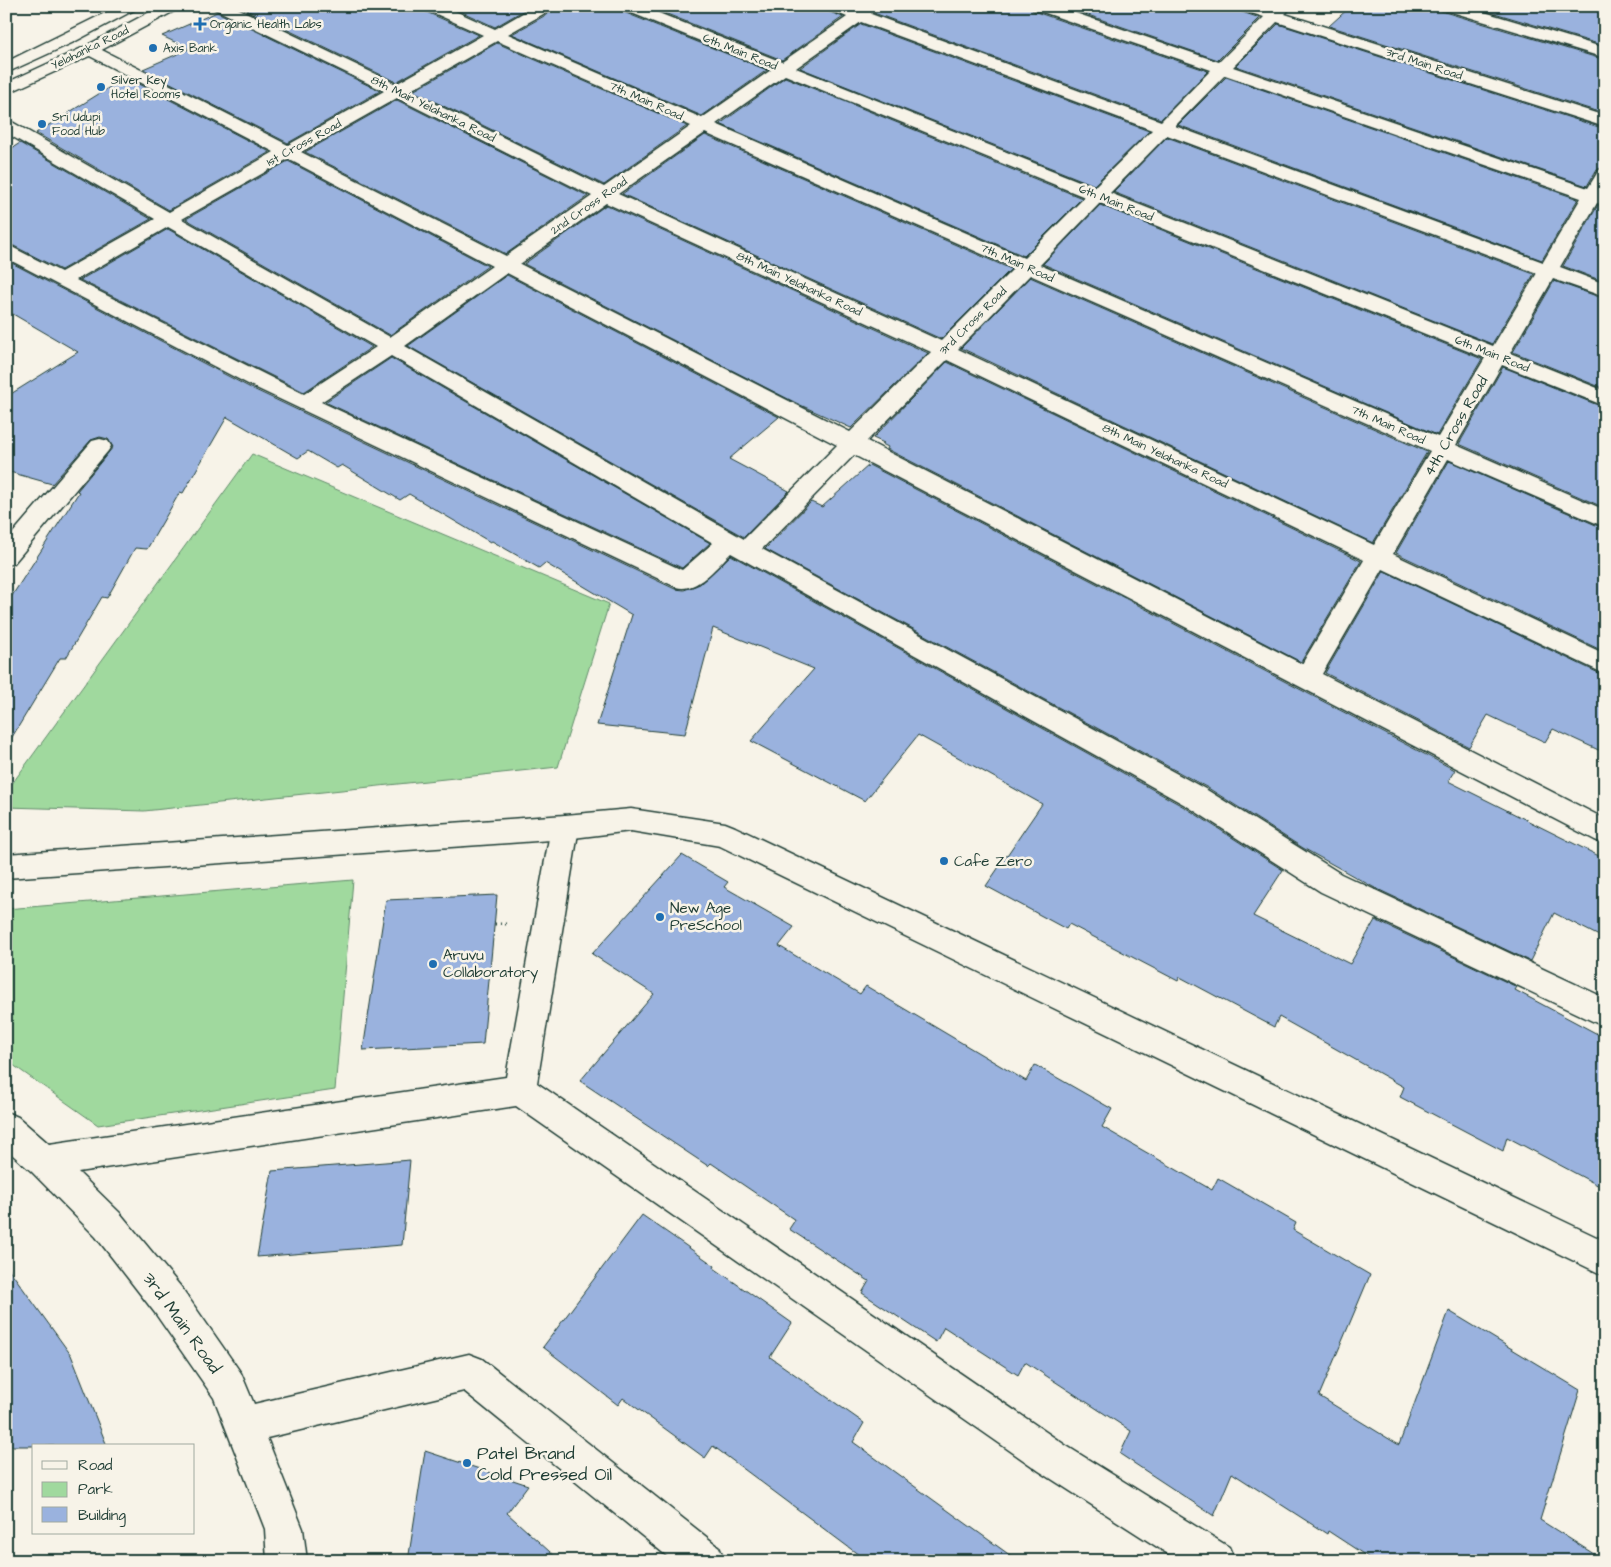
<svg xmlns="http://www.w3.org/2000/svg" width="1611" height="1567" font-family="'Architects Daughter',sans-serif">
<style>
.green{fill:#a0d99e;stroke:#608b69}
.building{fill:#9ab2de;stroke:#1f3d34}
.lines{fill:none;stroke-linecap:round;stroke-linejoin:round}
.minor-casing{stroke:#1f3d34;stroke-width:3}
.tertiary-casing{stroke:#1f3d34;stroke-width:3}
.secondary-casing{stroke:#1f3d34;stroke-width:3}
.path{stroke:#1f3d34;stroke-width:3;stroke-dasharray:1 4;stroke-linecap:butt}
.minor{fill:#f7f3e8;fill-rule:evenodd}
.tertiary{fill:#f7f3e8;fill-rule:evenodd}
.secondary{fill:#f7f3e8;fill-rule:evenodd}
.poi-dot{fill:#1f6fb2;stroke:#f7f3e8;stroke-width:2}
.labels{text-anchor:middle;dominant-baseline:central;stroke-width:5;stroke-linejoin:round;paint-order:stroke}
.far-poi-label{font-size:12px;fill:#1f3d34;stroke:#f7f3e8;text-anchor:start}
.far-street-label{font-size:12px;fill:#1f3d34;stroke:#f7f3e8}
.street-label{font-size:15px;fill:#1f3d34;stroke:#f7f3e8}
.poi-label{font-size:15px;fill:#1f3d34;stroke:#f7f3e8;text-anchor:start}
.near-street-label{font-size:18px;fill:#1f3d34;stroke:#f7f3e8}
.near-poi-label{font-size:18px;fill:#1f3d34;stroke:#f7f3e8;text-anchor:start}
</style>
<rect width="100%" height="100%" fill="#f7f3e8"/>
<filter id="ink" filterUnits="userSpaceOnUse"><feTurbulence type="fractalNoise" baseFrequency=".02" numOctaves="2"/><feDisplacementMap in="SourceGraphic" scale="10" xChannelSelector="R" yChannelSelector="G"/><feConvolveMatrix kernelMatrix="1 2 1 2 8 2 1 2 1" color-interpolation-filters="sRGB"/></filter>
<g filter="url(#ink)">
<path class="green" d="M252 454 609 604 558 767 144 811 6 807V792Z
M353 880 335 1090 98 1125 6 1060V909Z"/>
<path class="building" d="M238 6H420L424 11 479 35 396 82Z
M449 6H531L495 27Z
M557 6H617L621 11 767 70 702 116 512 34 553 11Z
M647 6H823L827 11 843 17 782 60Z
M880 6H1029L1033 11 1208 71 1161 119 874 13Z
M1062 6H1224L1260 18 1218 60Z
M1351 6H1437L1441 11 1605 60V114L1329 26Z
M1471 6H1605V46Z
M217 12 380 91 288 143 143 69 189 49 162 36Z
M861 24 1149 131 1094 185 800 68Z
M1278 24 1605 129V167L1597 169 1587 186 1236 66Z
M497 43 687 126 604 185 413 91Z
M126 77 270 152 169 210 36 133Z
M785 77 1082 198 1024 256 720 124Z
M1226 77 1578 199 1542 260 1178 125Z
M397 100 588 196 506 254 305 152Z
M705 135 1011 269 941 339 622 194Z
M1167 137 1534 274 1492 344 1113 192Z
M20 143 151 219 61 270 6 242V152Z
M288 161 488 266 390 335 186 219Z
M606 205 928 353 851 428 796 403 524 264Z
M1100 205 1482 359 1437 435 1043 264Z
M1598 205 1605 207V282L1563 266Z
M168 229 372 347 304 392 80 280Z
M6 260 249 387 675 589 684 590 700 584 731 555 1186 808 1283 870 1253 916 1350 964 1375 920 1517 987 1515 990 1605 1038V1189L1507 1137 1503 1151 1400 1097 1404 1087 1279 1017 1274 1027 1180 977 1178 981 1069 924 1066 929 986 886 1042 804 918 735 865 801 751 741 814 669 713 628 685 734 597 725 632 615 545 563 539 568 492 541 490 542 409 494 400 500 342 465 337 468 308 451 298 458 227 417 183 493 180 492 147 549 135 548 107 598 102 597 66 658H60L6 747V605L79 492 77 491 113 447 108 439 100 437 91 440 52 484 6 471V397L78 352 6 310Z
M507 275 779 417 729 459 789 491 744 537 408 346Z
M1030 277 1427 452 1373 543 961 348Z
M1554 281 1605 299V389L1513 352Z
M391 358 710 543 682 568 325 402Z
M947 362 1361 561 1301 662 887 449 888 447 882 444 884 443 873 438Z
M1503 367 1605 408V508L1459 444Z
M1449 461 1605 529V652L1396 553Z
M869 465 1455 770 1448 781 1605 859V939L1554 913 1530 961 1373 887 1303 848 1208 788 765 549 811 502 822 507Z
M1384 571 1605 676V753L1553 729 1545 742 1488 715 1469 747 1325 673Z
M682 855 728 882 724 887 794 927 779 946 860 994 866 986 1026 1081 1035 1065 1112 1109 1102 1127 1212 1190 1218 1178 1296 1223 1293 1230 1370 1275 1319 1396 1399 1445 1449 1311 1580 1390 1540 1520 1605 1561H1374L1328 1531 1327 1534 1232 1473 1214 1516 1120 1454 1131 1431 1025 1362 1018 1375 944 1327 936 1342 862 1293 869 1281 789 1229 795 1220 711 1163 708 1166 580 1081 654 994 592 954Z
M497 895 483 1044 363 1050 386 900Z
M410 1160 402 1245 257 1257 272 1171Z
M642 1215 715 1266 714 1268 792 1323 770 1357 864 1423 853 1442 1018 1561H867L713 1446 705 1458 623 1398 618 1405 543 1347Z
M6 1265 71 1355 107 1446H6Z
M425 1451 528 1485 507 1513 560 1561H408Z"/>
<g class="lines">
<g class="minor-casing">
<path id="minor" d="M212 6H233L396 84 483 35 425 9 422 6H444L495 29 535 6H555L552 9 508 34 702 118 771 70 622 9 619 6H641L782 62 847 17 828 9 825 6H848L857 10 862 6H878L871 14 1161 121 1211 70 1034 9 1031 6H1055L1219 62 1264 17 1239 9 1236 6H1261L1271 10 1275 6H1292L1285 14 1605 116V127L1277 22 1233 67 1588 188 1599 170 1605 169V190L1603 193 1605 194V205L1597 203 1560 267 1605 284V297L1553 279 1510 353 1605 391V406L1502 365 1456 445 1605 510V527L1448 459 1393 554 1605 654V674L1383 569 1322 674 1605 819V844L1595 840 854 455 762 549 1207 790 1341 874 1605 998V1027L1321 892 1187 806 731 553C716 567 697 593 676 587L250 385 6 258V244L61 272 155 219 6 133V121L12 122 169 212 274 152 84 53 82 50 84 47H96L288 145 384 91 215 9ZM861 22 1152 130 1094 187 796 68ZM497 41 691 126 604 187 409 91ZM785 75 1085 197 1024 258 716 124ZM1225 75 1581 198 1543 262 1175 126ZM397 98 592 196 506 256 301 152ZM705 133 1014 268 941 341 618 194ZM1167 135 1537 273 1493 346 1110 193ZM288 159 492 266 390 337 182 219ZM606 203 931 352 850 432 520 264ZM1100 203 1485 358 1438 437 1040 265ZM168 227 376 347 304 394 76 280ZM507 273 837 445 744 539 405 346ZM1030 275 1430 451 1374 545 958 349ZM391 356 713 543 682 570 321 402ZM947 360 1364 560 1302 664 867 441Z
M1439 6H1464L1605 48V58L1442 9Z
M100 439 108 441 111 446 108 451 14 563 6 565V541L92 441Z
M565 815 575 819 579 827 537 1083 1065 1445 1229 1547 1235 1561H1179L1039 1471 516 1106 78 1172 120 1213 181 1287 241 1373 254 1404 469 1354 482 1359 719 1547 725 1561H673L464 1391 267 1438 303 1529 307 1561H267L265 1529 214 1398 155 1313 96 1237 32 1172 6 1149V1112L18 1117 49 1144 506 1077 551 827 555 819Z"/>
</g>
<g class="tertiary-casing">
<path id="tertiary" d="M631 809 725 823 735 827 1605 1241V1276L720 846 631 831 565 839 6 878V854L565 815Z"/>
</g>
<g class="secondary-casing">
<path id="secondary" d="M119 6H139L136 9 74 42 6 73V62Z
M161 6H181L178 9 96 53 6 94V83L84 47Z"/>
</g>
<path class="path" d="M495 924H507"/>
<use href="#minor" class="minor"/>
<use href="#tertiary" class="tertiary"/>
<use href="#secondary" class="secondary"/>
</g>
</g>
<g class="poi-dot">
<path d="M197.5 16.5h5v5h5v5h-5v5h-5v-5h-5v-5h5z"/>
<circle cx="153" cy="48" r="5"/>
<circle cx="101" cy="87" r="5"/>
<circle cx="42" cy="124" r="5"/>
<circle cx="944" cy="861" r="5"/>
<circle cx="660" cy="917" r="5"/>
<circle cx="433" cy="964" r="5"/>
<circle cx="467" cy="1463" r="5"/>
</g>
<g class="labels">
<g class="far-poi-label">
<text x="210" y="24">Organic Health Labs</text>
<text x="163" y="48">Axis Bank</text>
<text x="111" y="80">Silver Key<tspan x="111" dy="14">Hotel Rooms</tspan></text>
<text x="52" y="117">Sri Udupi<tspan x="52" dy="14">Food Hub</tspan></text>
</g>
<g class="far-street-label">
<text transform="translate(90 48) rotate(-26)">Yelahanka Road</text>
<text transform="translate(740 52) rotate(22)">6th Main Road</text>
<text transform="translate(1424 64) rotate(18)">3rd Main Road</text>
<text transform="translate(646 101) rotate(24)">7th Main Road</text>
<text transform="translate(433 109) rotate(26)">8th Main Yelahanka Road</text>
<text transform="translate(304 143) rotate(-29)">1st Cross Road</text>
<text transform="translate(1116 203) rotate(22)">6th Main Road</text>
<text transform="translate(589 206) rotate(-35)">2nd Cross Road</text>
<text transform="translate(1017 263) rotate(24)">7th Main Road</text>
<text transform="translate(799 284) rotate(25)">8th Main Yelahanka Road</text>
<text transform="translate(973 321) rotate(-45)">3rd Cross Road</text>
<text transform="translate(1492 354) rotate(22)">6th Main Road</text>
<text transform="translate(1388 425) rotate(24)">7th Main Road</text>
<text transform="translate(1165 456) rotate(25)">8th Main Yelahanka Road</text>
</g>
<g class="street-label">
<text transform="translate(1456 426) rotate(-60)">4th Cross Road</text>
</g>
<g class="poi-label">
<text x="954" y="861">Cafe Zero</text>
<text x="670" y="908">New Age<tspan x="670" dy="17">PreSchool</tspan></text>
<text x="443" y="955">Aruvu<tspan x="443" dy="17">Collaboratory</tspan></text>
</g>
<g class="near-street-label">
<text transform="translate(182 1323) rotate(54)">3rd Main Road</text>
</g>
<g class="near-poi-label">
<text x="477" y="1453">Patel Brand<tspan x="477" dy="21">Cold Pressed Oil</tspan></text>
</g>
</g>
<rect width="1611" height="1567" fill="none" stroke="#f7f3e8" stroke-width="25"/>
<rect x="12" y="12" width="1586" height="1542" fill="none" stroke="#1f3d34" stroke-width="2" filter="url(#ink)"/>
<rect x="32" y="1444" width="162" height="90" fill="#f7f3e8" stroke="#a1aaa0"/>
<rect x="42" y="1461" width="25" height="8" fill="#f7f3e8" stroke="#a1aaa0"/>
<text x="78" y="1470" font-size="15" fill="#1f3d34">Road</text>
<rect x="42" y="1482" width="25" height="15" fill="#a0d99e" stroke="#a1aaa0"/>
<text x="78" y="1494" font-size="15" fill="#1f3d34">Park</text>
<rect x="42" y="1507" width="25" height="15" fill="#9ab2de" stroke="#a1aaa0"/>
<text x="78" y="1520" font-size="15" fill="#1f3d34">Building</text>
</svg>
